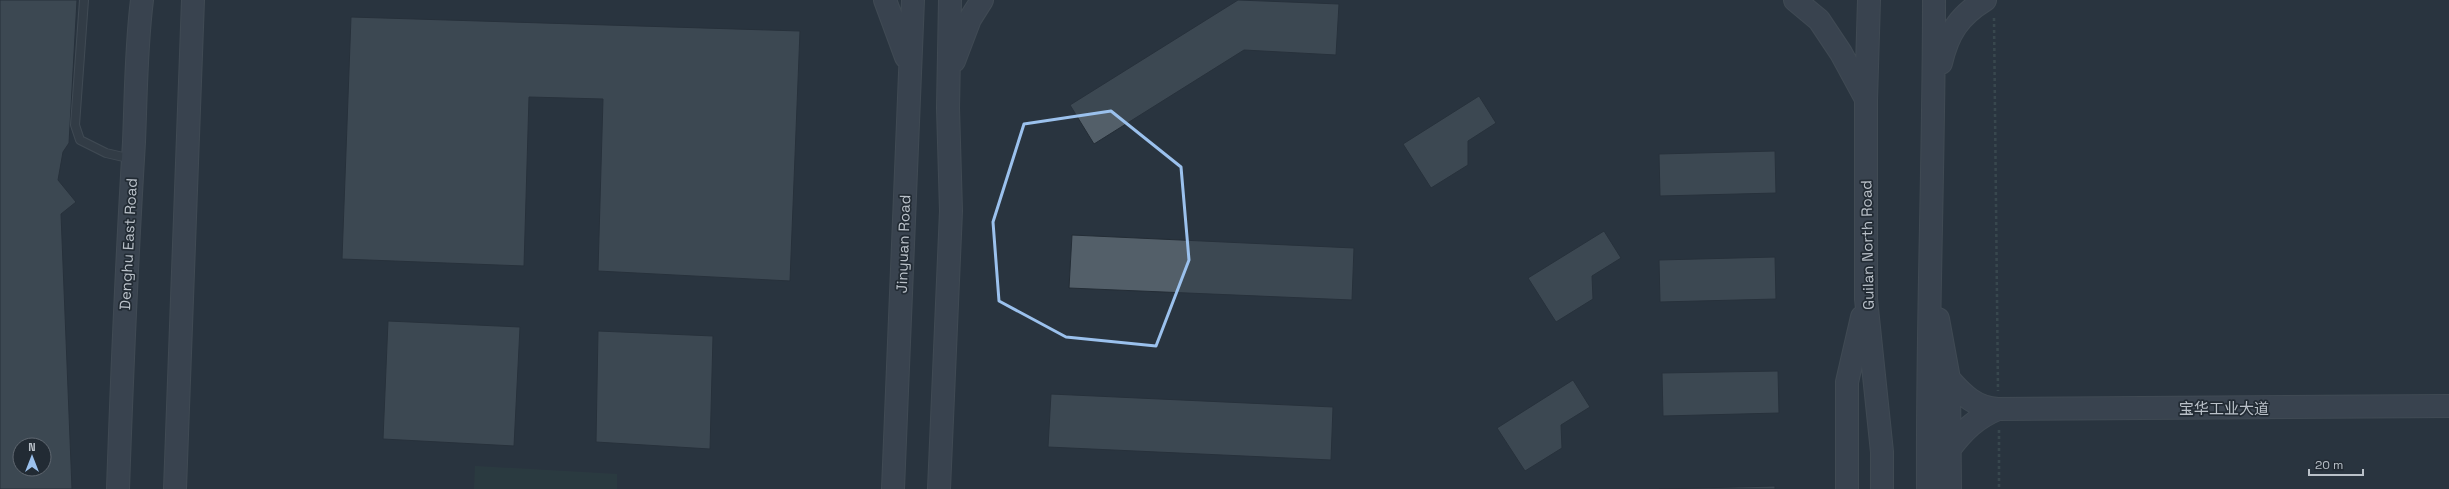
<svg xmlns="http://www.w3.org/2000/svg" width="2449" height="489" font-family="'Space Grotesk','Noto Sans SC',sans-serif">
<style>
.green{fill:#2c4141}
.building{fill:#535f69;stroke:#242d36;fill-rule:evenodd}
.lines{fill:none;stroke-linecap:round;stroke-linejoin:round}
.lane-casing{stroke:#5b646c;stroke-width:10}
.secondary-casing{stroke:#5b646c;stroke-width:24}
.path{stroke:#4b5e5f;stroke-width:2.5;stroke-dasharray:3 3;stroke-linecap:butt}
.lane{stroke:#3d464f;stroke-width:8}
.secondary{stroke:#4c5562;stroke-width:22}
.marked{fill:none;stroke:#9bc1ed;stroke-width:3;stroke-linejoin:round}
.labels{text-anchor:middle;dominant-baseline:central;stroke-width:3.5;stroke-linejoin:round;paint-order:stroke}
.street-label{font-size:15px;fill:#bac1c9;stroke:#222b34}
</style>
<rect width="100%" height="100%" fill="#29343f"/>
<path class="green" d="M475 466 617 474V489H474Z"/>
<path class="building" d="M0 0H77L69 143 63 152 58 180 76 202 61 214 72 489H0ZM20 445H44V469H20Z
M1238 0 1339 4 1336 55 1244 50 1094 144 1070 105Z
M351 17 800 31 790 281 598 271 603 99 529 97 524 266 342 259Z
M1479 96 1496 123 1468 141V165L1431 188 1403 144Z
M1775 151 1776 193 1660 196 1659 154Z
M1604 231 1621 258 1592 276 1593 299 1556 322 1528 278Z
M1072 235 1354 248 1352 300 1069 288Z
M1775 257 1776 299 1660 302 1659 260Z
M388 321 520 327 514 446 383 439Z
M598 331 713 336 710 449 596 442Z
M1778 371 1779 413 1663 416 1662 373Z
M1573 380 1590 407 1561 425 1562 448 1525 471 1497 428Z
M1051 394 1333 407 1331 460 1048 447Z
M1775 486V489H1659Z"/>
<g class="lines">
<g class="lane-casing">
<path id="lane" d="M84 0 75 125 80 140 106 153 132 159"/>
</g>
<g class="secondary-casing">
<path id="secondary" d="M885 0 906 57
M1795 0 1819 20 1841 53 1866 99
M1869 0 1866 100V299L1882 452V489
M954 61 970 19 982 0
M1941 63C1948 33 1959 16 1985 0
M1938 319 1949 379 1950 489
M1949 379C1963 395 1976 408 1998 409L2449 406
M1949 450C1963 431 1976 418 1998 409
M118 489C122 373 127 257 134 142 136 94 136 47 142 0
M175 489 193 0
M893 489 913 0
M939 489 951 211 948 108 950 0
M1847 489V382L1862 317
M1928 489C1927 326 1934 163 1934 0"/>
</g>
<path class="path" d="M1994 18 1998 391
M1999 430V489"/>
<use href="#lane" class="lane"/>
<use href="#secondary" class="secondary"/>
</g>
<path d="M0 0H2449V489H0ZM1111 111 1181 167 1189 260 1156 346 1066 337 999 301 993 222 1024 124Z" fill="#29343f" fill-opacity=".55" fill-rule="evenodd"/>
<path class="marked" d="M1111 111 1181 167 1189 260 1156 346 1066 337 999 301 993 222 1024 124Z"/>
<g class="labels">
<g class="street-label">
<text transform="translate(128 244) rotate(-87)">Denghu East Road</text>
<text transform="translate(903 244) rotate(-88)">Jinyuan Road</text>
<text transform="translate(1867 245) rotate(-91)">Guilan North Road</text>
<text x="2224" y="408">宝华工业大道</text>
</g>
</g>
<g transform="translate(32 457)"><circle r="19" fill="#222b34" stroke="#5f6770"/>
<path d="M0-3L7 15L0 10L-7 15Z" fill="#9bc1ed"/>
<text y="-6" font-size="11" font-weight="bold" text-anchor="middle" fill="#bac1c9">N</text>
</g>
<path d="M2309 469v6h54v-6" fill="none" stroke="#bac1c9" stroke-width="2"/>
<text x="2315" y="469" font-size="12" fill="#bac1c9" stroke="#222b34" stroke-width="3" paint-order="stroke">20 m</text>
</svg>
